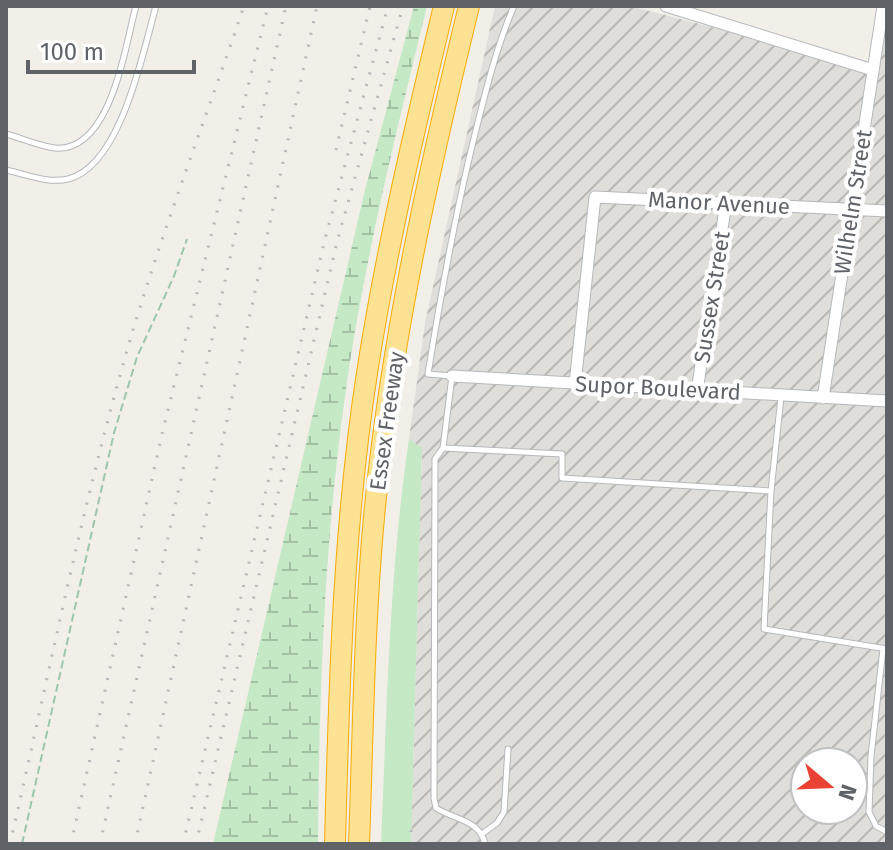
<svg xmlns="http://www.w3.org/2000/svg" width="893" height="850" font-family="'Fira Sans',sans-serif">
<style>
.industrial{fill:url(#industrial-furrows);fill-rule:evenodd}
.green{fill:#c5e8c5}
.wetland{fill:url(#wetland-marsh)}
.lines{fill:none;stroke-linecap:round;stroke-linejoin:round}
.lane-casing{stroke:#b5b8bc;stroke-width:7}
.street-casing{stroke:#b5b8bc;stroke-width:13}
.highway-casing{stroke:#f9ab00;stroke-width:22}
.path{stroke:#9cc7a9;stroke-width:2;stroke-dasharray:8 4;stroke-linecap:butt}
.lane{stroke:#fff;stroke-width:5}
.street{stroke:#fff;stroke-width:11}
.highway{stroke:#fde293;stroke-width:20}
.rail{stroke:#b6b7b8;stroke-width:3;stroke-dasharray:2 10;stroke-linecap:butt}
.labels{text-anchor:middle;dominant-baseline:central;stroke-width:8;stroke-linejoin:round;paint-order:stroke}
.street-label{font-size:22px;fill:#5f6368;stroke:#fff}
</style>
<defs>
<pattern id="industrial-furrows" width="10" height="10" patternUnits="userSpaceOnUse" patternTransform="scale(2)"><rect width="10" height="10" fill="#e0deda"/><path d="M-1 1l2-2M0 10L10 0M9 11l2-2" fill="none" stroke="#b9b8b5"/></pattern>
<pattern id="wetland-marsh" width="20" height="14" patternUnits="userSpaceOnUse" patternTransform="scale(2)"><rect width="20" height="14" fill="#c5e8c5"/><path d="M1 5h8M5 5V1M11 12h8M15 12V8" fill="none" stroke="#a3c0a4"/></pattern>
</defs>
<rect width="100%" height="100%" fill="#f1efe8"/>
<path class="industrial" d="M495 6H630L876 70 883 19 887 20V844H411L422 448 409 439 425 323ZM805 762H853V810H805Z"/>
<path class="green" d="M409 439 422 448 411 844H381C387 709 389 573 409 439Z"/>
<path class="wetland" d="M414 6H427C395 137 362 269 344 403 324 549 319 697 318 844H213L365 190Z"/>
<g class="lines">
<g class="lane-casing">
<path id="lane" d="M514 6C496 48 486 90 475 134 455 214 441 293 428 374L452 376 443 448 562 454V478L771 491 781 397
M6 134C21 138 39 146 55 148 111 153 125 46 136 6
M6 170C25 174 48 184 68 179 121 166 143 52 156 6
M443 448 435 459 434 798 436 808C455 820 480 820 485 844
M771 491 764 629 887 649
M883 649 871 756 869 812 876 826 887 832
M482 834 497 823 504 812 508 749"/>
</g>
<g class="street-casing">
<path id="street" d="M666 6 873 70
M452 376 887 401
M575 384 595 197 887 211
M697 391 726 203
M823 398 883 6"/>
</g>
<g class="highway-casing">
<path id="highway" d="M335 844C339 686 343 529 367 373 386 250 415 127 444 6
M359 844C363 735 364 626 374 517 390 344 428 174 469 6"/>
</g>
<path class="path" d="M22 844 114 433 137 357 174 276 187 239"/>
<use href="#lane" class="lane"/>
<use href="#street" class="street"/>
<use href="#highway" class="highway"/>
<path class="rail" d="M336 150 370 6
M10 844C47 683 79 520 124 361 158 241 204 124 244 6
M71 844 162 434 268 6
M100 844 286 6
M135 844 317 6
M183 844 325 239 388 6
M196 844 337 242 403 6
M411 844V829"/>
</g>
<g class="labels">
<g class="street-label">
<text transform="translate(853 202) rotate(-81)">Wilhelm Street</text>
<text transform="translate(719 203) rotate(3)">Manor Avenue</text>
<text transform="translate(712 297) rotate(-81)">Sussex Street</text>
<text transform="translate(658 388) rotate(3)">Supor Boulevard</text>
<text transform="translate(387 421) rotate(-82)">Essex Freeway</text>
</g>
</g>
<rect width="893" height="850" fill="none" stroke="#5f6368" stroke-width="16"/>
<g transform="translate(829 786) rotate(109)"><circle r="38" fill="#ffffff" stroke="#bfc1c3" stroke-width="2"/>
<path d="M0-6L14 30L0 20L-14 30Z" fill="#ea4335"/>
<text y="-12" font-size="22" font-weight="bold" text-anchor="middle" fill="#5f6368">N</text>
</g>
<path d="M28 60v12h166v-12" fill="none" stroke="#5f6368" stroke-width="4"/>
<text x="40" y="60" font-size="24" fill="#5f6368" stroke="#ffffff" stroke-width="6" paint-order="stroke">100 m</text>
</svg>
